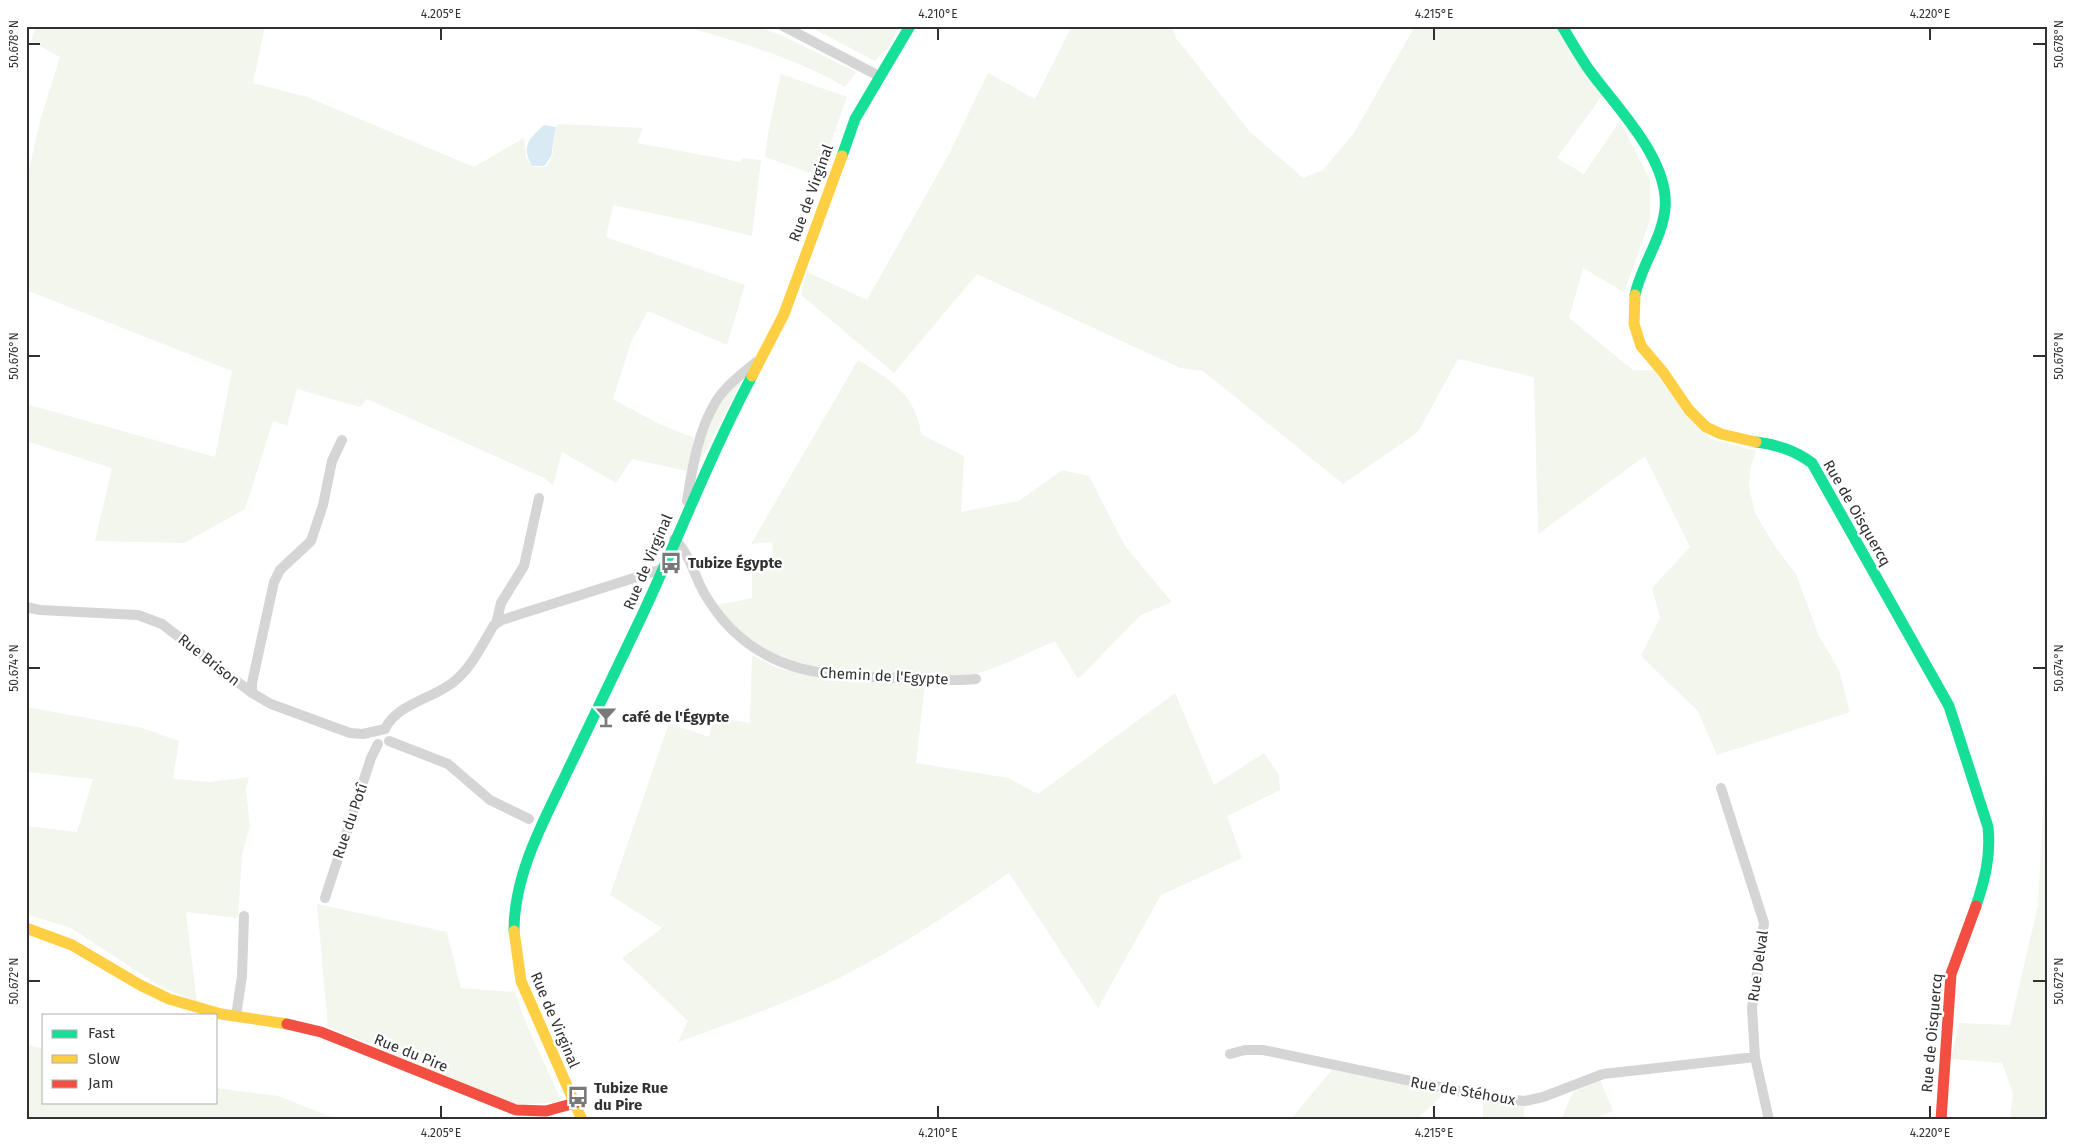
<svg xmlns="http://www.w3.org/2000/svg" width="2073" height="1146" font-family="'Fira Sans',sans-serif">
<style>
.green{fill:#f2f6ed}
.water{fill:#d9eaf4}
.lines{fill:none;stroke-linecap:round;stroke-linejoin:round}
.street{stroke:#d5d5d5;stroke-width:10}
.fast{stroke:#16e098;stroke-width:11}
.slow{stroke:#ffcf43;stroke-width:11}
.jam{stroke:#f24e42;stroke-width:11}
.ticks{fill:none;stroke:#313131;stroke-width:2}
.labels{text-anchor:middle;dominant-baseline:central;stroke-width:5;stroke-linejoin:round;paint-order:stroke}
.street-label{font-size:15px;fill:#313131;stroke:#fff}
.poi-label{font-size:15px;font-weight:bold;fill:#313131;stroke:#fff;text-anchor:start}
.neatline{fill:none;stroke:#313131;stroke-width:2}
.ticks-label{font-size:12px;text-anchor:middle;fill:#313131}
</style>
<rect width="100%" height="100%" fill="#fff"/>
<path class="green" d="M36 26H265L253 83 307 97 474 167 524 138 526 157 532 167H546L552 157 557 124 643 128 637 143 740 162 742 158 761 160 752 236 695 222 613 205 606 237 745 285 727 345 648 311 631 342 613 399 657 423 694 438 687 471 632 459 616 483 562 452 553 485 544 478 367 399 360 407 297 389 287 426 273 421 245 509 184 543 95 541 112 468 26 441V404L215 457 232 371 26 290V183L40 121 60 57 31 41Z
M683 26H757L783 36 856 72 845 87C794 57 738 42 683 26Z
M804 26H899L889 46 875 61 816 30Z
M1072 26H1171L1176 38 1249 131 1303 178 1323 170 1354 133 1415 26H1558L1601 97 1557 158 1584 174 1620 121 1650 180V220L1624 292 1583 268 1569 318 1633 370H1655L1684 413 1711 439 1756 451 1751 466 1749 487 1755 513 1776 548 1796 574 1818 634 1839 670 1850 712 1717 755 1698 711 1641 656 1660 618 1652 588 1690 547 1645 456 1538 534 1534 377 1458 359 1418 432 1343 484 1203 371 1180 368 977 274 894 373 801 295 807 272 867 300 948 156 988 73 1035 99Z
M781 74 847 97 819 176 765 157 769 128Z
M858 360C888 378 917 395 921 434L964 456 961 512 1019 501 1062 470 1089 476 1125 546 1172 602 1141 615 1078 679 1055 641C1031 651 997 669 974 674 957 678 930 674 913 674 833 673 770 674 717 605L752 598V562H773L772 542 751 544Z
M744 376 699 464 698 463 705 434 718 404Z
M752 655 777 668 823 678 925 684 916 763 1008 778 1038 794 1175 693 1214 785 1264 753 1279 775 1280 790 1227 816 1242 858 1161 895 1098 1008 1009 873C954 910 898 949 837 979 786 1003 732 1023 678 1042L688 1021 622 958 662 928 610 895 669 723 709 737 714 717 750 723Z
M26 707 142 728 179 741 173 779 209 782 249 777 246 789 250 827 242 854 238 918 186 912 197 1003 158 985 71 928 26 914V826L77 832 93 779 26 772Z
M2047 736V1120H2010L2013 1093 2002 1063 1951 1059 1959 1023 2010 1025 2038 906Z
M317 904 447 932 461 988 515 992 526 1023 561 1100 548 1103 515 1105 328 1027Z
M26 1044 44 1049V1102H216V1088L278 1096 339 1120H26Z
M1332 1070 1446 1092 1416 1120H1290Z
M1600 1080 1613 1111 1592 1120H1561L1573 1092Z
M1483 1099 1524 1106V1120H1483Z"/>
<path class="water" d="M544 125 556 127 551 157 544 166H532C521 146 529 139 544 125Z"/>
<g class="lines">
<path class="street" d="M783 26 879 76
M687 501C692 469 698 431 715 403 724 387 742 374 756 362
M674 539C687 550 693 570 700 585 706 598 714 609 723 620 771 676 832 676 900 678 925 679 952 682 976 679
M26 607 40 610 138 615 162 624 252 693 271 704 350 733 363 734 385 729
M496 624 501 603 524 566 539 498
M252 693V683L274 582 280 570 311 541 323 505 332 461 342 440
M385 729C397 703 437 698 457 679 473 665 483 643 494 625L502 620 662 569
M389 741 448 764 490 800 529 819
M1721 788 1764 923 1752 1008 1755 1057 1769 1120
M325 898 371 758 378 744
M236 1016 242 976 244 916
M1230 1054 1245 1050H1263L1492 1098 1525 1101 1543 1097 1603 1074 1755 1057"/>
<path class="fast" d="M1562 26C1571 41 1580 57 1590 71 1617 108 1670 160 1665 209 1662 239 1641 266 1635 295
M842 156 855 119 910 26
M1756 442C1778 445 1794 450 1812 463L1949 706 1988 827C1991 856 1985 879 1976 906
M514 931C514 872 545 819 569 768 592 720 615 672 638 624 677 542 709 457 752 376"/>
<path class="slow" d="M1635 295 1634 324 1641 346 1663 372 1689 410 1706 427 1721 434 1756 442
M752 376 784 314 842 156
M26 928 72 945 140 985 169 999 221 1014 287 1024
M514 931 521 981 582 1120"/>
<path class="jam" d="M287 1024 321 1032 516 1110 546 1111 575 1103
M1941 1120 1951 974 1976 906"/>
</g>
<path class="ticks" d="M441 28V40M938 28V40M1434 28V40M1930 28V40M28 44H40M2033 44H2046M28 356H40M2033 356H2046M28 668H40M2033 668H2046M28 981H40M2033 981H2046M441 1106V1118M938 1106V1118M1434 1106V1118M1930 1106V1118"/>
<defs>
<g id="bus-bare" transform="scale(1.725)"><path d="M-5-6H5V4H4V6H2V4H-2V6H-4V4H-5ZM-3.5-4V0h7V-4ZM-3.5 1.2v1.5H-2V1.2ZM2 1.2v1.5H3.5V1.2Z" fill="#797979" stroke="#fff" stroke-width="2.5" paint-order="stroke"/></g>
<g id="bar-bare" transform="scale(1.725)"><path d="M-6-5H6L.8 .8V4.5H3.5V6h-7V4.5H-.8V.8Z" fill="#797979" stroke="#fff" stroke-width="2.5" paint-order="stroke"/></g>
</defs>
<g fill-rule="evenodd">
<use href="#bus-bare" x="671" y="563"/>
<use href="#bar-bare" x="606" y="717"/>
<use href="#bus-bare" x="578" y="1097"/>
</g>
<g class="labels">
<g class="street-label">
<text transform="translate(811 193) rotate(-70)">Rue de Virginal</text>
<text transform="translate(1857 513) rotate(60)">Rue de Oisquercq</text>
<text transform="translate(648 562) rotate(-67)">Rue de Virginal</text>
<text transform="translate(209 660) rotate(38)">Rue Brison</text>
<text transform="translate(884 676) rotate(3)">Chemin de l'Egypte</text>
<text transform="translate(350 821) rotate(-71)">Rue du Potî</text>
<text transform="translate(1758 966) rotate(-82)">Rue Delval</text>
<text transform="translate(555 1020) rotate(67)">Rue de Virginal</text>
<text transform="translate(1932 1033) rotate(-85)">Rue de Oisquercq</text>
<text transform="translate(411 1053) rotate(22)">Rue du Pire</text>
<text transform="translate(1463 1091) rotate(10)">Rue de Stéhoux</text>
</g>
<g class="poi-label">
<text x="688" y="563">Tubize Égypte</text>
<text x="622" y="717">café de l'Égypte</text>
<text x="594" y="1088">Tubize Rue<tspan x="594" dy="17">du Pire</tspan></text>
</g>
</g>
<rect width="2073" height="1146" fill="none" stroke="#ffffff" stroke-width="55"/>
<rect x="42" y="1014" width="175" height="90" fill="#ffffff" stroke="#adadad"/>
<rect x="52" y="1030" width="25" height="8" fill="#16e098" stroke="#adadad"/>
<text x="88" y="1038" font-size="15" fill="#313131">Fast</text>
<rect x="52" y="1055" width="25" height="8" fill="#ffcf43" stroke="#adadad"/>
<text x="88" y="1064" font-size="15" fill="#313131">Slow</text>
<rect x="52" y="1080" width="25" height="8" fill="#f24e42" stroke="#adadad"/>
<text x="88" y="1088" font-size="15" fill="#313131">Jam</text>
<rect x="28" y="28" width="2018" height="1090" class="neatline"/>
<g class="ticks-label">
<text x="441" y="18">4.205°E</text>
<text x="938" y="18">4.210°E</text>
<text x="1434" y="18">4.215°E</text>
<text x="1930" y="18">4.220°E</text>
<text transform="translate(14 44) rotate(-90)" y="4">50.678°N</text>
<text transform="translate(2059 44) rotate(-90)" y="4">50.678°N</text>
<text transform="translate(14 356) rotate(-90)" y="4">50.676°N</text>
<text transform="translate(2059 356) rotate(-90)" y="4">50.676°N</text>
<text transform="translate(14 668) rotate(-90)" y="4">50.674°N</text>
<text transform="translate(2059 668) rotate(-90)" y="4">50.674°N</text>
<text transform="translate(14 981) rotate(-90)" y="4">50.672°N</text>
<text transform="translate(2059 981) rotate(-90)" y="4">50.672°N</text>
<text x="441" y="1137">4.205°E</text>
<text x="938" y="1137">4.210°E</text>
<text x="1434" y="1137">4.215°E</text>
<text x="1930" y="1137">4.220°E</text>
</g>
</svg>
